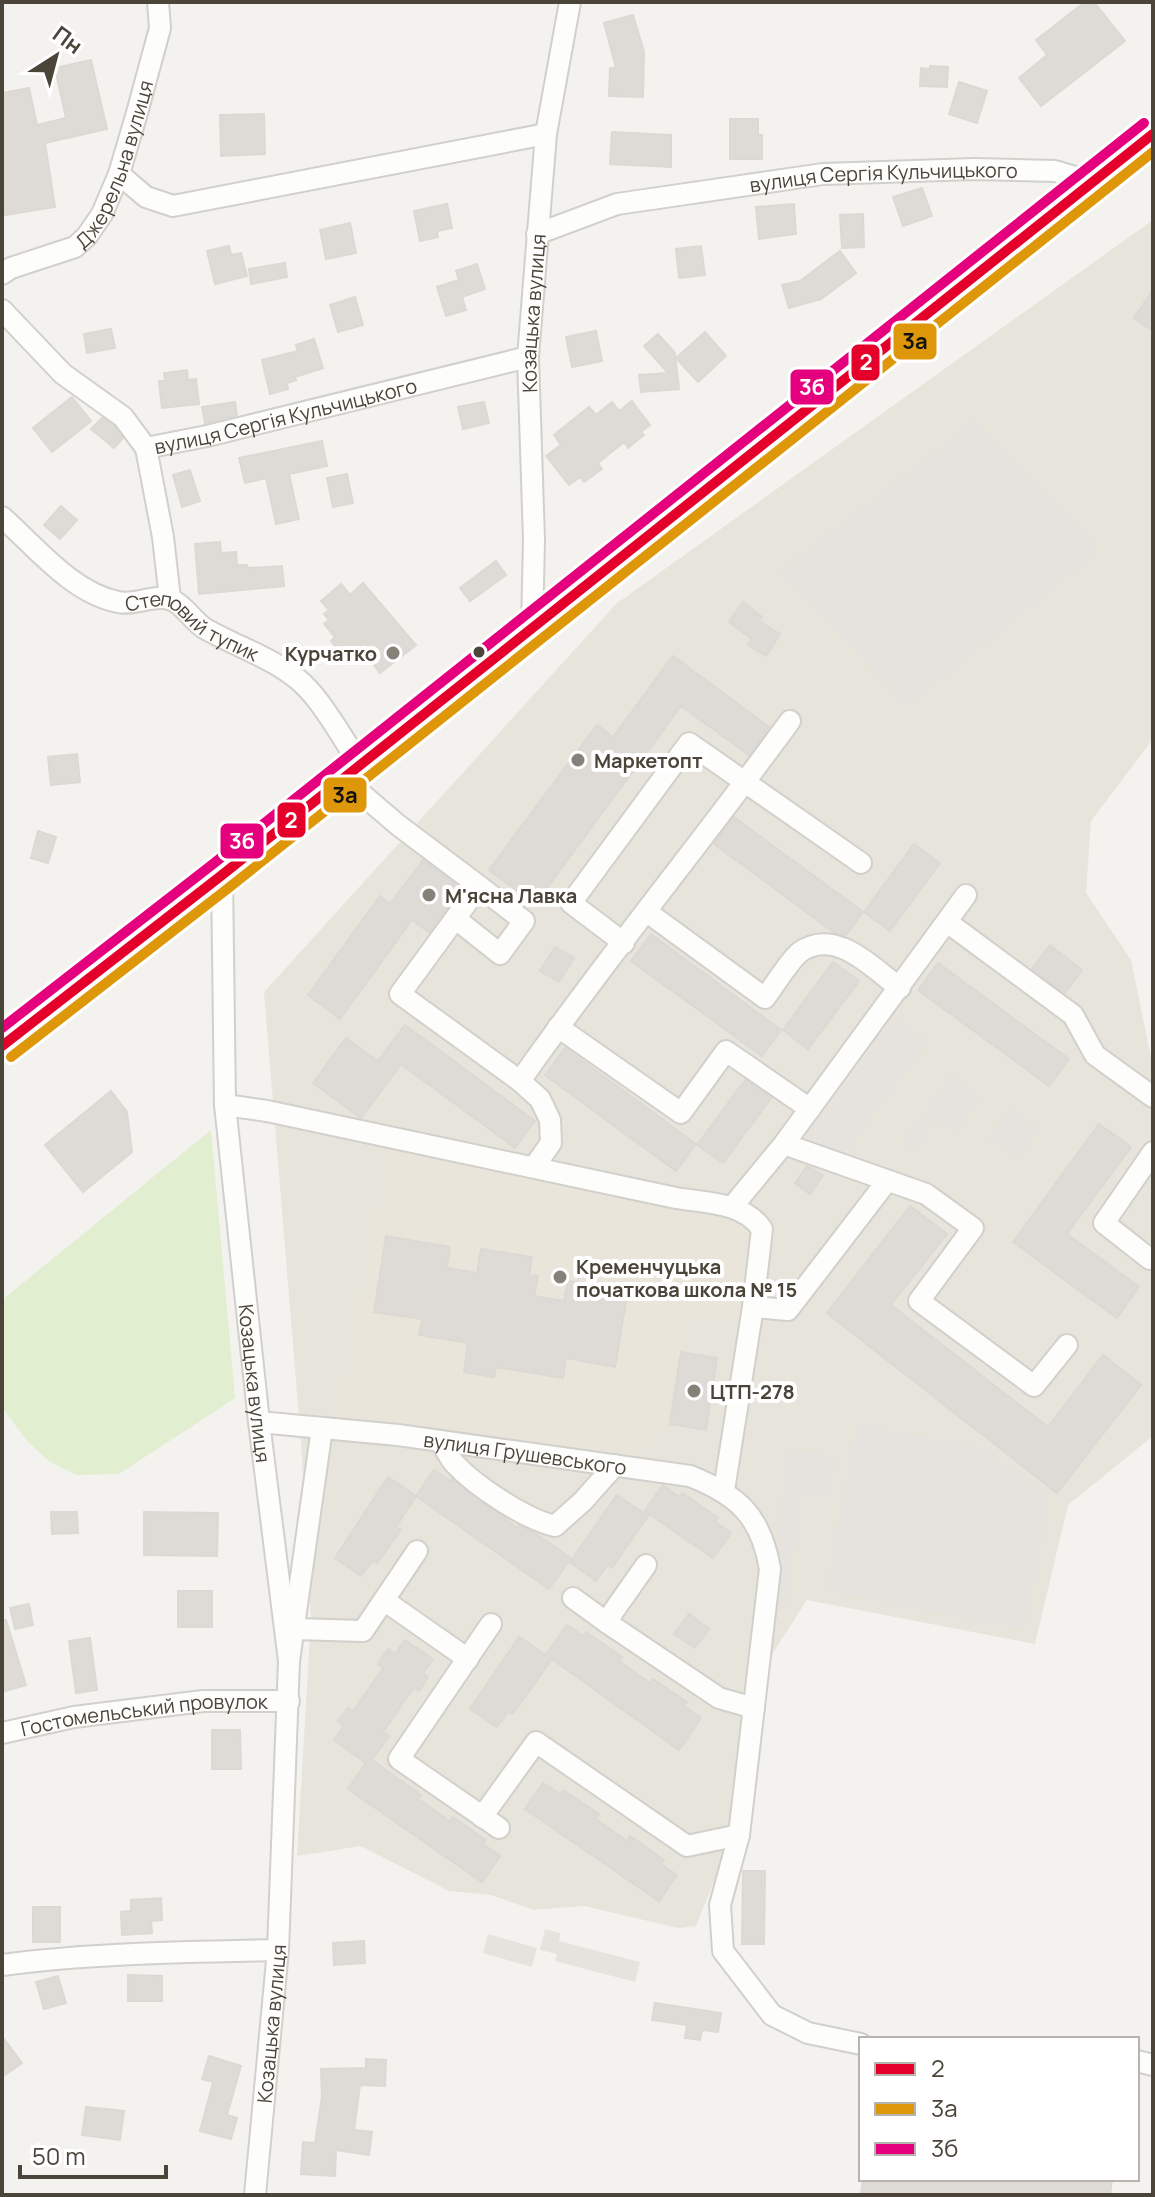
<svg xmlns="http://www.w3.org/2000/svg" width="1155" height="2197" font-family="Manrope,sans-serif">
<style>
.residential{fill:#e7e4dc}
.industrial{fill:#e6e2de}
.education{fill:#eae5da}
.green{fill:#e1eecf}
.parking{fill:#e6e3df}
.building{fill:#dedbd6;stroke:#dcd9d4;stroke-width:2}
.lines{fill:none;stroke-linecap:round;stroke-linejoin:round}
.minor-casing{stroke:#d2d0cb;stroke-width:24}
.tertiary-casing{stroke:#d2d0cb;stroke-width:28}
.minor{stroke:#fdfdfc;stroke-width:20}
.tertiary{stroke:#fdfdfc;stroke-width:24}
.bus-1-casing{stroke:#fff;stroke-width:16}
.bus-2-casing{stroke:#fff;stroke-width:16}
.bus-3-casing{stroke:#fff;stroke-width:16}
.bus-1{stroke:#e4002b;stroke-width:10}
.bus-2{stroke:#dd9709;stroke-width:10}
.bus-3{stroke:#e5007d;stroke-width:10}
.bus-dot{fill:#4b4439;stroke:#fff;stroke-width:3}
.poi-dot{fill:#868178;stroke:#fff;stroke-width:3}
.labels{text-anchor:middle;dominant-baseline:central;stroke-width:8;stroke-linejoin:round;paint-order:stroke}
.street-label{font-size:20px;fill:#4b4439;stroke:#fff}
.poi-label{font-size:20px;font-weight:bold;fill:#4b4439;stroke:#fff;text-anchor:start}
.line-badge{stroke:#fff;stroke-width:3}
.badge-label{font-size:22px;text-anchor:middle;font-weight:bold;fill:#fff}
.pale-badge-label{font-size:22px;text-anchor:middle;font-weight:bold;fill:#111}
</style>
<rect width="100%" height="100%" fill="#f4f2ee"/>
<path class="residential" d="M1153 220V739L1091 821 1086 893 1131 960 1153 1067V1436L1068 1505 1035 1644 807 1600 749 1690 731 1817 719 1869 696 1926 678 1928 584 1906 534 1910 491 1895 449 1891 361 1846 297 1856 311 1618 301 1442 264 992 616 604Z"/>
<path class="industrial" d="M895 1017 928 1042 839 1161 806 1136Z
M951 1075 981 1097 956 1133 937 1120 912 1154 901 1146Z
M1010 1108 1040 1130 1018 1160 988 1138Z
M789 1450 835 1456 830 1497 801 1494 786 1609 769 1607Z
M545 1929 560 1933 559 1941 640 1962 635 1982 555 1961 557 1954 540 1950Z
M488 1934 537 1948 532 1967 483 1953Z"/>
<path class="education" d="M391 1145 733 1218 760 1242 746 1317 735 1322 687 1314 665 1427 636 1456 341 1416Z"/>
<path class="green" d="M211 1130 235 1398 119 1474 76 1475 49 1461 26 1440 2 1407V1300Z"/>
<path class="parking" d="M975 420 1099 550 908 707 780 572Z
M857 1424 985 1449 1049 1498 1025 1629 826 1591Z"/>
<path class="building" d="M1085 2H1094L1125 41 1041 106 1019 78 1047 55 1036 40Z
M633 15 644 52 643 97 609 96 610 68H616L604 23Z
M91 60 107 129 45 143 55 207 5 215 2 197V93L29 88 37 125 66 118 55 68Z
M930 66 948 67 947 87 920 86 921 68 930 69Z
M959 82 987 91 977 123 949 114Z
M264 114 265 154 221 156 220 115Z
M730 119H758V135H762V159H730Z
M612 132 671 135V167L610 164Z
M922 188 932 216 903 226 893 197Z
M447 204 452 228 437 231 438 237 420 241 414 211Z
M794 204 796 234 759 239 756 207Z
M863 214 864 247 842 248 840 215Z
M350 223 356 253 326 259 320 230Z
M229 246 231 255 241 253 247 276 215 284 207 251Z
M701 246 705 275 679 278 676 249Z
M840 251 856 273 821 299 789 308 782 285 800 281Z
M285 263 287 277 251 284 249 269Z
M477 264 485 289 462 297 466 310 446 316 437 287 459 280 456 271Z
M1153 290V331L1134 318Z
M355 297 363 325 338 332 330 305Z
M111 329 115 348 87 353 84 334Z
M596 331 602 361 572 367 566 337Z
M705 332 726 356 698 382 676 358Z
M658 334 675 353 679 389 641 392 639 375 668 373 644 346Z
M314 339 323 368 295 377 296 380 287 383 288 389 270 394 262 360 298 351 296 345Z
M187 370 188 380 196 379 199 404 162 408 159 381H165L164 373Z
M72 397 91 421 52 452 33 428Z
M632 401 650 425 641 432 644 435 628 448 624 442 598 463 602 469 584 482 580 477 569 485 546 456 561 445 554 435 589 407 596 415 612 402 619 411Z
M235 402 237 415 205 423 202 407Z
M484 402 489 423 463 429 458 407Z
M102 418 114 426 123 438 114 448 91 429Z
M322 441 327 466 289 474 299 519 276 524 266 478 245 483 239 458Z
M190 470 200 501 182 507 173 475Z
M347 474 353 503 333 507 327 478Z
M61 506 77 520 60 539 44 525Z
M220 542 221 553 236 552 237 565H247L248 568 282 566 284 586 199 594 195 544Z
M496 561 506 575 470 601 460 588Z
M363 583 416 645 380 673 361 647 346 659 331 641 335 637 324 624 329 620 324 614 329 610 321 601 341 584 350 595Z
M743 602 762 617 759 621 780 634 766 656 748 645 752 639 729 622Z
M673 656 769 727 749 755 681 706 535 904 489 870 597 725 613 737Z
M77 754 80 782 51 785 48 757Z
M734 817 863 912 846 935 835 933 714 844Z
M38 831 56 837 48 863 31 858Z
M914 844 940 863 890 931 864 912Z
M423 860 461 889 429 932 412 920 340 1019 308 995 380 896 390 904Z
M651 934 781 1030 762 1056 631 961Z
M1050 945 1082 970 1065 993 1032 969Z
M555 947 574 958 559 982 540 971Z
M833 962 859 981 808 1049 783 1030Z
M938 963 1069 1059 1049 1086 918 990Z
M405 1025 535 1121 515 1148 401 1064 361 1118 313 1083 346 1038 378 1061Z
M565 1048 696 1144 676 1171 545 1075Z
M745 1080 771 1098 723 1163 697 1145Z
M111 1091 127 1112 132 1152 83 1192 45 1145Z
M1099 1124 1131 1147 1067 1234 1139 1287 1117 1318 1013 1242Z
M807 1166 823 1175 810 1194 795 1183Z
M910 1206 947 1234 891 1305 1048 1427 1103 1355 1141 1385 1057 1493 827 1313Z
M386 1236 450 1247 447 1268 477 1273 481 1249 532 1257 529 1275 538 1276 534 1296 564 1301 568 1281 628 1290 615 1367 566 1358 563 1378 496 1367 494 1377 464 1372 468 1343 419 1335 422 1319 374 1312Z
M681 1352 717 1358 706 1430 670 1424Z
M434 1470 450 1481 452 1479 517 1528 519 1525 533 1532 571 1558 549 1589 416 1496Z
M388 1477 416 1496 396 1527 401 1530 377 1563 373 1560 361 1576 335 1558Z
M663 1485 679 1497 683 1493 718 1518 715 1522 731 1533 713 1558 645 1511Z
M617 1495 648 1516 612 1568 608 1564 596 1581 570 1562Z
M51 1512H77L78 1533 52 1534Z
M144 1512 218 1513 217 1556 144 1555Z
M178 1591H212V1627H178Z
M29 1604 33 1625 15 1629 10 1608Z
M689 1614 709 1629 695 1648 674 1634Z
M6 1620 26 1685 2 1692V1621Z
M567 1625 583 1636 586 1632 622 1657 619 1661 650 1683 653 1679 687 1702 684 1706 701 1718 679 1750 552 1659 513 1714 508 1711 497 1727 470 1709 519 1637 546 1655Z
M90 1638 97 1690 76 1693 69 1641Z
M405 1640 433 1659 423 1673 428 1677 419 1691 414 1687 383 1732 389 1736 372 1760 421 1795 418 1799 450 1821 453 1817 486 1840 483 1844 500 1856 482 1882 348 1789 366 1763 334 1740 344 1726 338 1721 348 1708 353 1711 383 1668 378 1664 388 1649 395 1654Z
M212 1730H240L241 1769H212Z
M543 1783 560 1794 563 1790 599 1814 596 1819 627 1841 630 1836 664 1860 661 1864 677 1875 659 1901 525 1809Z
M743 1871H765L764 1944H742Z
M161 1898 162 1920 151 1921 152 1933 122 1935 121 1912 131 1911V1900Z
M33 1907H60V1942H33Z
M364 1941 365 1963 334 1965 333 1943Z
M128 1975 162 1976V2001H128Z
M58 1976 66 2003 44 2009 36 1982Z
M655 2003 721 2013 718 2032 702 2030 700 2040 685 2038 687 2025 652 2020Z
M2 2036 22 2063 2 2077Z
M209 2056 241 2066 227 2115 237 2118 231 2139 200 2131 213 2082 202 2079Z
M366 2059 386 2060 385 2086 360 2085 354 2130 372 2132 369 2155 336 2150 335 2176 301 2174 303 2142 315 2143 322 2097 321 2069 366 2068Z
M86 2107 124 2111 120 2140 82 2135Z
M863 2179H1112L1110 2195H861Z"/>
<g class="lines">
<g class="minor-casing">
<g id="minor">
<path d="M119 174 146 197 173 206 546 134"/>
<path id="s1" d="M537 234 617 204 823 174 974 169 1055 171 1092 182"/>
<path id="s2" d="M2 274 11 268 75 247 87 236 102 214 119 174 137 113 160 28 158 2"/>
<path id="s3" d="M2 310 63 374 123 417 146 448 207 436 528 357"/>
<path d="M146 448 163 537 170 599"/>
<path id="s4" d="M2 517C36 547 72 593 118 602 136 606 156 593 172 600 185 606 192 620 204 628 238 648 281 660 308 689 328 710 343 740 360 764"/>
<path id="s5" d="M532 627 534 540 528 357 546 134 570 2"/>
<path d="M343 778 398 825 479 886 400 994 520 1081 540 1099 550 1120 551 1143 534 1167"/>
<path id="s6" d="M222 875 225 1105 259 1422 289 1661"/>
<path d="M647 912 765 998C774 986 789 961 800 952 836 927 872 968 900 988"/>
<path d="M456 919 500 954 524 921 479 886"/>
<path d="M947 922 1073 1015 1095 1055 1153 1097"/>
<path d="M624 943 571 903 689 743 861 863"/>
<path d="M558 1027 681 1113 726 1051 810 1109"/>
<path d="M520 1081C606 958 702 842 790 721"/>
<path d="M225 1105 267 1111 676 1198C707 1203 743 1202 762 1229L753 1307 724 1490"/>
<path d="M784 1144 926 1194 973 1228 919 1301 1034 1386 1067 1345"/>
<path d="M732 1207 784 1144 966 895"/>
<path d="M1150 1259 1104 1223 1153 1152"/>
<path d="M753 1307 788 1310 887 1181"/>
<path id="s7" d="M259 1422 398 1435 690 1476C738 1495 761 1516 770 1569L739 1835 720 1905 723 1951 772 2015 808 2033 861 2044"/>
<path d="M440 1441C445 1448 449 1457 454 1463 475 1486 525 1519 555 1526L583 1501 615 1465"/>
<path d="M646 1565 606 1622 719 1698 754 1708"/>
<path d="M573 1598 606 1622"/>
<path d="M385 1601 468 1659"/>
<path d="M491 1624 399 1759 499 1828"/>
<path d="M295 1629 363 1631 417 1551"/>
<path id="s8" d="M2 1733 74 1717 203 1701H289"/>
<path d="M482 1817 536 1742 687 1846 739 1835"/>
<path d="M2 1965C94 1953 186 1952 278 1950"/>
<path d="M1137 2061 1153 2065"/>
<path id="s9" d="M255 2195 278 1950 289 1661 322 1428"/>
</g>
</g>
<g class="tertiary-casing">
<path id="tertiary" d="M2 1046 222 875 1153 134"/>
</g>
<use href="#minor" class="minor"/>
<use href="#tertiary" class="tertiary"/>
<g class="bus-1-casing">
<path id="bus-1" d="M2 1046 222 875 1153 134"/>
</g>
<g class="bus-2-casing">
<path id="bus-2" d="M11 1057 231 886 1153 152"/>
</g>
<g class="bus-3-casing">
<path id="bus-3" d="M2 1028 213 864 1144 123"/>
</g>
<use href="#bus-1" class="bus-1"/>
<use href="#bus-2" class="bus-2"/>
<use href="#bus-3" class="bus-3"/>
</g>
<circle class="bus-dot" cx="479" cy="652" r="7"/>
<g class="poi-dot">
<circle cx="393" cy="653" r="8"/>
<circle cx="578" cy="760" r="8"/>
<circle cx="429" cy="895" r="8"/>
<circle cx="560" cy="1277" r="8"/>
<circle cx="694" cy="1391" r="8"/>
</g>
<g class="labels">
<g class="street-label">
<text stroke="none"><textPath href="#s2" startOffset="172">Джерельна вулиця</textPath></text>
<text stroke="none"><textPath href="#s1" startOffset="354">вулиця Сергія Кульчицького</textPath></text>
<text stroke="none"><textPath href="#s5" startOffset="314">Козацька вулиця</textPath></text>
<text stroke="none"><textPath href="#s3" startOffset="344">вулиця Сергія Кульчицького</textPath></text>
<text stroke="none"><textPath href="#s4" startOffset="228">Степовий тупик</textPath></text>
<text stroke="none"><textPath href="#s6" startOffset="510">Козацька вулиця</textPath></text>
<text stroke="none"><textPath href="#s7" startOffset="268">вулиця Грушевського</textPath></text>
<text stroke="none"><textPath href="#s8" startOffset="144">Гостомельський провулок</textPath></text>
<text stroke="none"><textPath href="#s9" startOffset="172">Козацька вулиця</textPath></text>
</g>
<g class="poi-label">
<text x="377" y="653" text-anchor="end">Курчатко</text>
<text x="594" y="760">Маркетопт</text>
<text x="445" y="895">М'ясна Лавка</text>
<text x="576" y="1266">Кременчуцька<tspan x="576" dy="23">початкова школа № 15</tspan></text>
<text x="710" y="1391">ЦТП-278</text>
</g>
</g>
<g class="line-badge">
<rect x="892" y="322" width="46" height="39" rx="8" fill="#dd9709"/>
<rect x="850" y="343" width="31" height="39" rx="8" fill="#e4002b"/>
<rect x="789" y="368" width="46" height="38" rx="8" fill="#e5007d"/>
<rect x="322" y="776" width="46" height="38" rx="8" fill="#dd9709"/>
<rect x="276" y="801" width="31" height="38" rx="8" fill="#e4002b"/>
<rect x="219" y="822" width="46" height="38" rx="8" fill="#e5007d"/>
</g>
<g class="badge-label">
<text x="866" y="370">2</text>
<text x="812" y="395">3б</text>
<text x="291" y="828">2</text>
<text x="242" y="849">3б</text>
</g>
<g class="pale-badge-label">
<text x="915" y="349">3а</text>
<text x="345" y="803">3а</text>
</g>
<rect width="1155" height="2197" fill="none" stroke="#4b4439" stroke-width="8"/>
<rect x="859" y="2037" width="280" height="144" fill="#ffffff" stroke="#b7b4b0" stroke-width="2"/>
<rect x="875" y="2063" width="40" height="12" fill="#e4002b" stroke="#b7b4b0" stroke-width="2"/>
<text x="931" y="2077" font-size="24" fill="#4b4439">2</text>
<rect x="875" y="2103" width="40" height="12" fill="#dd9709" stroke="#b7b4b0" stroke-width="2"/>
<text x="931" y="2117" font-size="24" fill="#4b4439">3а</text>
<rect x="875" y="2143" width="40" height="12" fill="#e5007d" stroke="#b7b4b0" stroke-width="2"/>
<text x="931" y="2157" font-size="24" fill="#4b4439">3б</text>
<g transform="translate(56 56) rotate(36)" stroke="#ffffff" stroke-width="6" paint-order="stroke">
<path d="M0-6L14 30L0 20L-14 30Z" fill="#4b4439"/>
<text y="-12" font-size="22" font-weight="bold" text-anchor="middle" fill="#4b4439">Пн</text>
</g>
<path d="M20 2165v12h146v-12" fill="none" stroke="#4b4439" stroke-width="4"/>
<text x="32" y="2165" font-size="24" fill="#4b4439" stroke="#ffffff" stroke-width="6" paint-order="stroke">50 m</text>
</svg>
